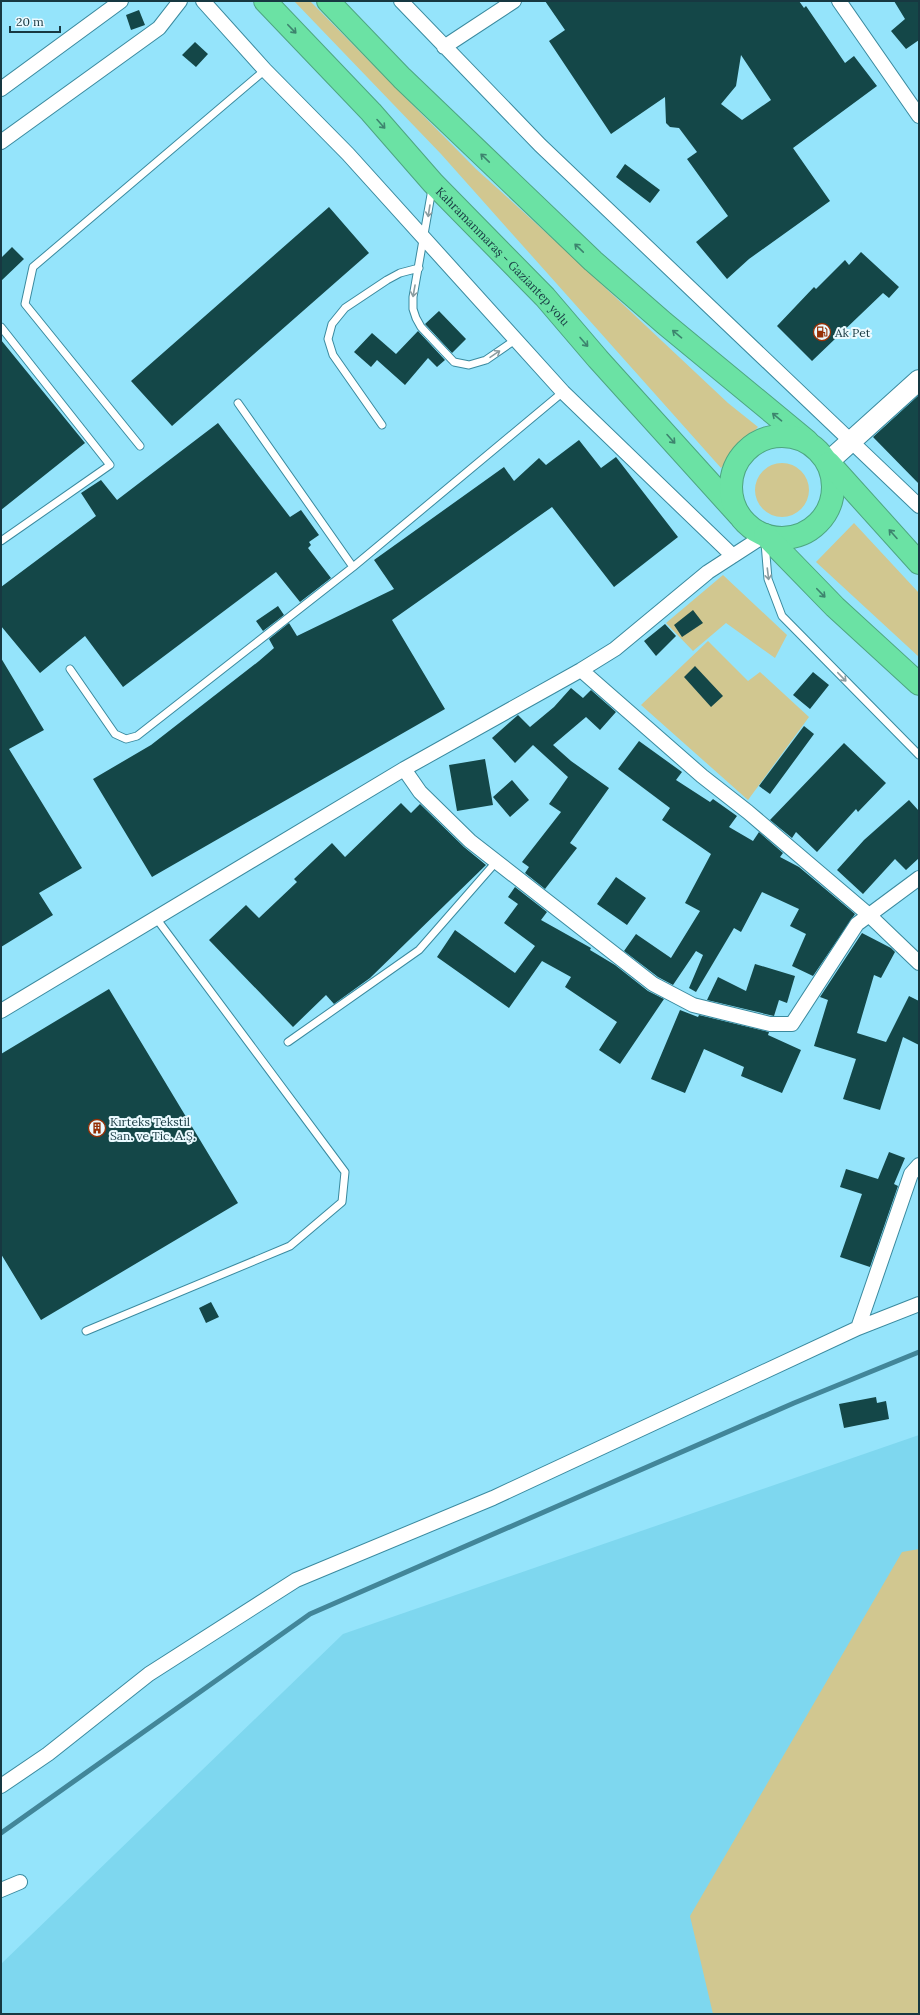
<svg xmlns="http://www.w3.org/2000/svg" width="920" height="2015" font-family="Lora,serif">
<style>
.built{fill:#7ed7ef}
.green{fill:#d1c790}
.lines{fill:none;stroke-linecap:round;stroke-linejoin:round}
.stream{stroke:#428699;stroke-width:5}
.building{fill:#144748;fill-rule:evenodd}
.lane-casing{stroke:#3a8a9f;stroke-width:9}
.street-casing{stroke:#3a8a9f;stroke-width:16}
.secondary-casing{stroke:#3a8a9f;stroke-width:22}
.highway-casing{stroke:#4ea681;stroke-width:24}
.lane{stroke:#fff;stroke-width:7}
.street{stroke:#fff;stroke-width:14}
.secondary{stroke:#fff;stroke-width:20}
.highway{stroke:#6be2a4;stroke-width:22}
.oneway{stroke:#3d846e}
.oneway2{stroke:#8b9ca0}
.labels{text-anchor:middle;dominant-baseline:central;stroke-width:4;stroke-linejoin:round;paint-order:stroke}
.street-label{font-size:12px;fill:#173841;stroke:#ebfaff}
.poi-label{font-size:12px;fill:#173841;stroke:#ebfaff;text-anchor:start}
</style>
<rect width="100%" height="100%" fill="#95e4fb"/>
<path class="built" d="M919 1435V2014H1V1964L343 1634Z"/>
<path class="green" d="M294 1H310L476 169 563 248 728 403 758 427 721 468 441 154Z
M755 490a27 27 0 1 1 54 0a27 27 0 1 1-54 0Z
M854 523 919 593V657L816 562Z
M723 575 787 635 775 658 726 623 693 651 666 623Z
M708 641 748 681 760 672 809 717 748 800 641 705Z
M919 1549V2014H713L690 1916 902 1552Z"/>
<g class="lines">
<path class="stream" d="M1 1833 310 1614 794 1403 919 1352"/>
</g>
<path class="building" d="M545 1H799L804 8 806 6 845 63 854 56 877 86 793 148 830 201 749 259 727 279 696 242 728 216 687 159 697 152 679 128 670 127 666 123 665 97 611 134 549 41 565 30ZM741 55 771 100 742 120 721 104 736 86Z
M894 1H919V40L906 49 891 31 905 19Z
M139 10 145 25 131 30 126 15Z
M195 42 208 54 196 67 182 55Z
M625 164 660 190 650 203 616 177Z
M329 207 369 253 172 426 131 381Z
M12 247 24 259 1 281V258Z
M861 252 899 287 889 298 883 293 812 361 777 326 814 287 816 289 845 260 849 265Z
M439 311 466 339 452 353 425 324Z
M418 331 445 360 437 367 428 358 405 385 377 360 371 367 354 352 372 333 396 354Z
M1 340 85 443 1 510Z
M919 395V484L873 437Z
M218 423 290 517 301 510 319 535 309 542 311 545 308 548 331 578 300 602 276 572 123 687 85 636 40 673 1 626V587L96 516 81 493 101 480 117 500Z
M579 440 601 468 616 457 678 537 614 587 552 507 392 620 445 709 152 877 93 779 151 745 259 661 274 648 269 639 289 623 297 636 394 589 374 560 504 467 514 481 539 458 546 465Z
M278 606 284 615 263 631 256 621Z
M693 610 703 623 682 637 674 625Z
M665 624 676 636 656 656 644 641Z
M1 658 44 730 9 749 82 868 39 893 53 915 1 947Z
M695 666 723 696 711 707 684 677Z
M813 672 829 685 810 709 793 695Z
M571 688 583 698 591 690 616 712 600 730 586 717 553 745 571 761 609 788 570 843 577 848 545 889 525 873 529 867 522 862 561 812 549 804 568 777 533 745 515 763 492 738 518 715 530 727 554 707Z
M804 726 814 734 770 794 759 786Z
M639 741 682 772 676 780 710 802 713 799 737 816 729 827 753 841 759 832 783 853 780 857 799 867 855 914 813 976 792 966 806 934 790 926 799 909 762 892 741 932 734 928 696 992 689 988 703 955 696 951 673 985 658 977 624 951 636 934 671 958 700 911 685 903 711 854 662 820 670 808 618 769Z
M844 743 886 783 858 812 856 809 817 852 796 832 792 838 770 820Z
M485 759 493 805 457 811 449 765Z
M512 780 529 800 510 817 493 797Z
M909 800 919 811V858L906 870 895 859 863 894 837 870 864 840Z
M401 803 411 813 420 804 464 847 486 865 370 978 334 1004 326 995 293 1027 209 940 246 905 259 918 297 882 294 879 332 843 345 857Z
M616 877 646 898 627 925 597 904Z
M515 887 547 912 541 920 591 948 590 950 615 965 648 991 664 999 620 1064 599 1050 617 1022 565 987 571 977 542 961 509 1008 437 957 455 930 515 973 535 946 504 923 518 904 508 897Z
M862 933 891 948 895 952 881 978 874 975 857 1033 886 1042 909 996 919 1001V1045L903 1037 880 1110 843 1099 856 1059 814 1046 828 1000 820 997Z
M755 964 795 976 787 1003 779 1000 774 1016 707 1000 718 977 746 991Z
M109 989 238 1203 41 1320 1 1254V1054Z
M680 1010 698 1017 699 1015 769 1032 768 1035 801 1050 782 1093 741 1076 744 1067 704 1049 685 1093 651 1079Z
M889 1152 905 1158 894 1184 898 1186 870 1267 840 1257 862 1194 840 1187 846 1169 878 1179Z
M211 1302 219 1317 206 1323 199 1308Z
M876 1397 877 1403 886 1401 889 1419 844 1428 839 1404Z"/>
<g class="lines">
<g class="lane-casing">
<path id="lane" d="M432 189 413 297V309L416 318 421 327 454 362 469 365 486 360 515 340
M1 327 110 465 1 541
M238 403 353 567
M382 425 333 355 328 339 332 324 345 308 387 280 400 273 419 268
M140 446 25 304 33 267 265 70
M765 543 768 579 782 616 919 755
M70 669 115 734 126 739 137 736 353 567 563 392
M288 1042 419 950 496 862
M86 1331 290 1246 342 1202 345 1172 156 918"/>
</g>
<g class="street-casing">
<path id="street" d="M203 1 265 70 348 154 563 392 733 556
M401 1 540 145 919 506
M839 1 919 116
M444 47 514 1
M1 89 121 1
M1 142 159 28 180 1
M581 670 702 776 748 812 869 915 919 963
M404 769 420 792 470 841 653 984 693 1005 770 1024H792L857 924 919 878
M1 1011 404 769 581 670 615 649 708 572 765 535
M858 1328 911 1174 919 1165
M1 1786 48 1754 149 1674 296 1580 493 1498 858 1328 919 1304
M1 1890 20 1882"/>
</g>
<g class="secondary-casing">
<path id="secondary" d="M828 462 919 380"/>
</g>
<g class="highway-casing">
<g id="highway">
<path id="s1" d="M265 1 371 112 433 183 545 297 598 359 738 514"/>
<path d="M328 1 402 78 593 261 664 323 807 441"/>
<circle cx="782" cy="487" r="51"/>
<path d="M829 463 919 563"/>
<path d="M765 535 835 607 919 684"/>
</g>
</g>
<use href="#lane" class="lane"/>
<use href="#street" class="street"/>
<use href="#secondary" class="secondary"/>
<use href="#highway" class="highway"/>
</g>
<defs><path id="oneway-shaft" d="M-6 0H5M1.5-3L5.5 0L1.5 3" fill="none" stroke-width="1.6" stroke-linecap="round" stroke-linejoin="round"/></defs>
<g class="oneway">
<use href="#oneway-shaft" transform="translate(292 29) rotate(46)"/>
<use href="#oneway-shaft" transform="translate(381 124) rotate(48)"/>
<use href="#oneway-shaft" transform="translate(485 158) rotate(-136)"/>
<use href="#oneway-shaft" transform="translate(579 248) rotate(-136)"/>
<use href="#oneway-shaft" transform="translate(677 334) rotate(-140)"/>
<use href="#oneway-shaft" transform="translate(584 342) rotate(49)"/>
<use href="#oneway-shaft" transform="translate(777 417) rotate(-140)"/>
<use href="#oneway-shaft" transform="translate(671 439) rotate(48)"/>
<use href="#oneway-shaft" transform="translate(893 534) rotate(-132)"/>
<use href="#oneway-shaft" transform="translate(821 593) rotate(46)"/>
</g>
<g class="oneway2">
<use href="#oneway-shaft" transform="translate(429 211) rotate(99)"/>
<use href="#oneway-shaft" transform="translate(414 291) rotate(100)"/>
<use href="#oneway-shaft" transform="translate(495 354) rotate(-34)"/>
<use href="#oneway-shaft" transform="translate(768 574) rotate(83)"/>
<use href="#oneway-shaft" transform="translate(842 677) rotate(46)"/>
</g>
<defs>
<g id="fuel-ring" transform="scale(0.9)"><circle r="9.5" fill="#ebfaff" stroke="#963006" stroke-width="1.5"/><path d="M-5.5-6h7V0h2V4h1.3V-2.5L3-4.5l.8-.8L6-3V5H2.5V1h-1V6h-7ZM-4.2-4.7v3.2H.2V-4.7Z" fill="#963006"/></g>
<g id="building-ring" transform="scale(0.9)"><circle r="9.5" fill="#ebfaff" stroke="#963006" stroke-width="1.5"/><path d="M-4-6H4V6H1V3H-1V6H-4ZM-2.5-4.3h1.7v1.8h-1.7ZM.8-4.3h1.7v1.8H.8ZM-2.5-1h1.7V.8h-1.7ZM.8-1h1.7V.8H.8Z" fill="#963006"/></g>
</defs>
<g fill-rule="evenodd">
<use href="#fuel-ring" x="822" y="332"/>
<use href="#building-ring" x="97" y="1128"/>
</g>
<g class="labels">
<g class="street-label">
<text stroke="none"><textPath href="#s1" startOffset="349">Kahramanmaraş - Gaziantep yolu</textPath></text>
</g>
<g class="poi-label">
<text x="835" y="332">Ak Pet</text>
<text x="110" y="1121">Kırteks Tekstil<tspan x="110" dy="14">San. ve Tic. A.Ş.</tspan></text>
</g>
</g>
<rect width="920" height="2015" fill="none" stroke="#173841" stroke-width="4"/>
<path d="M10 26v6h50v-6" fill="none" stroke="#173841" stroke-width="2"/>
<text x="16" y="26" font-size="12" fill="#173841" stroke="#ebfaff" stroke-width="3" paint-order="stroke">20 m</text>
</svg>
